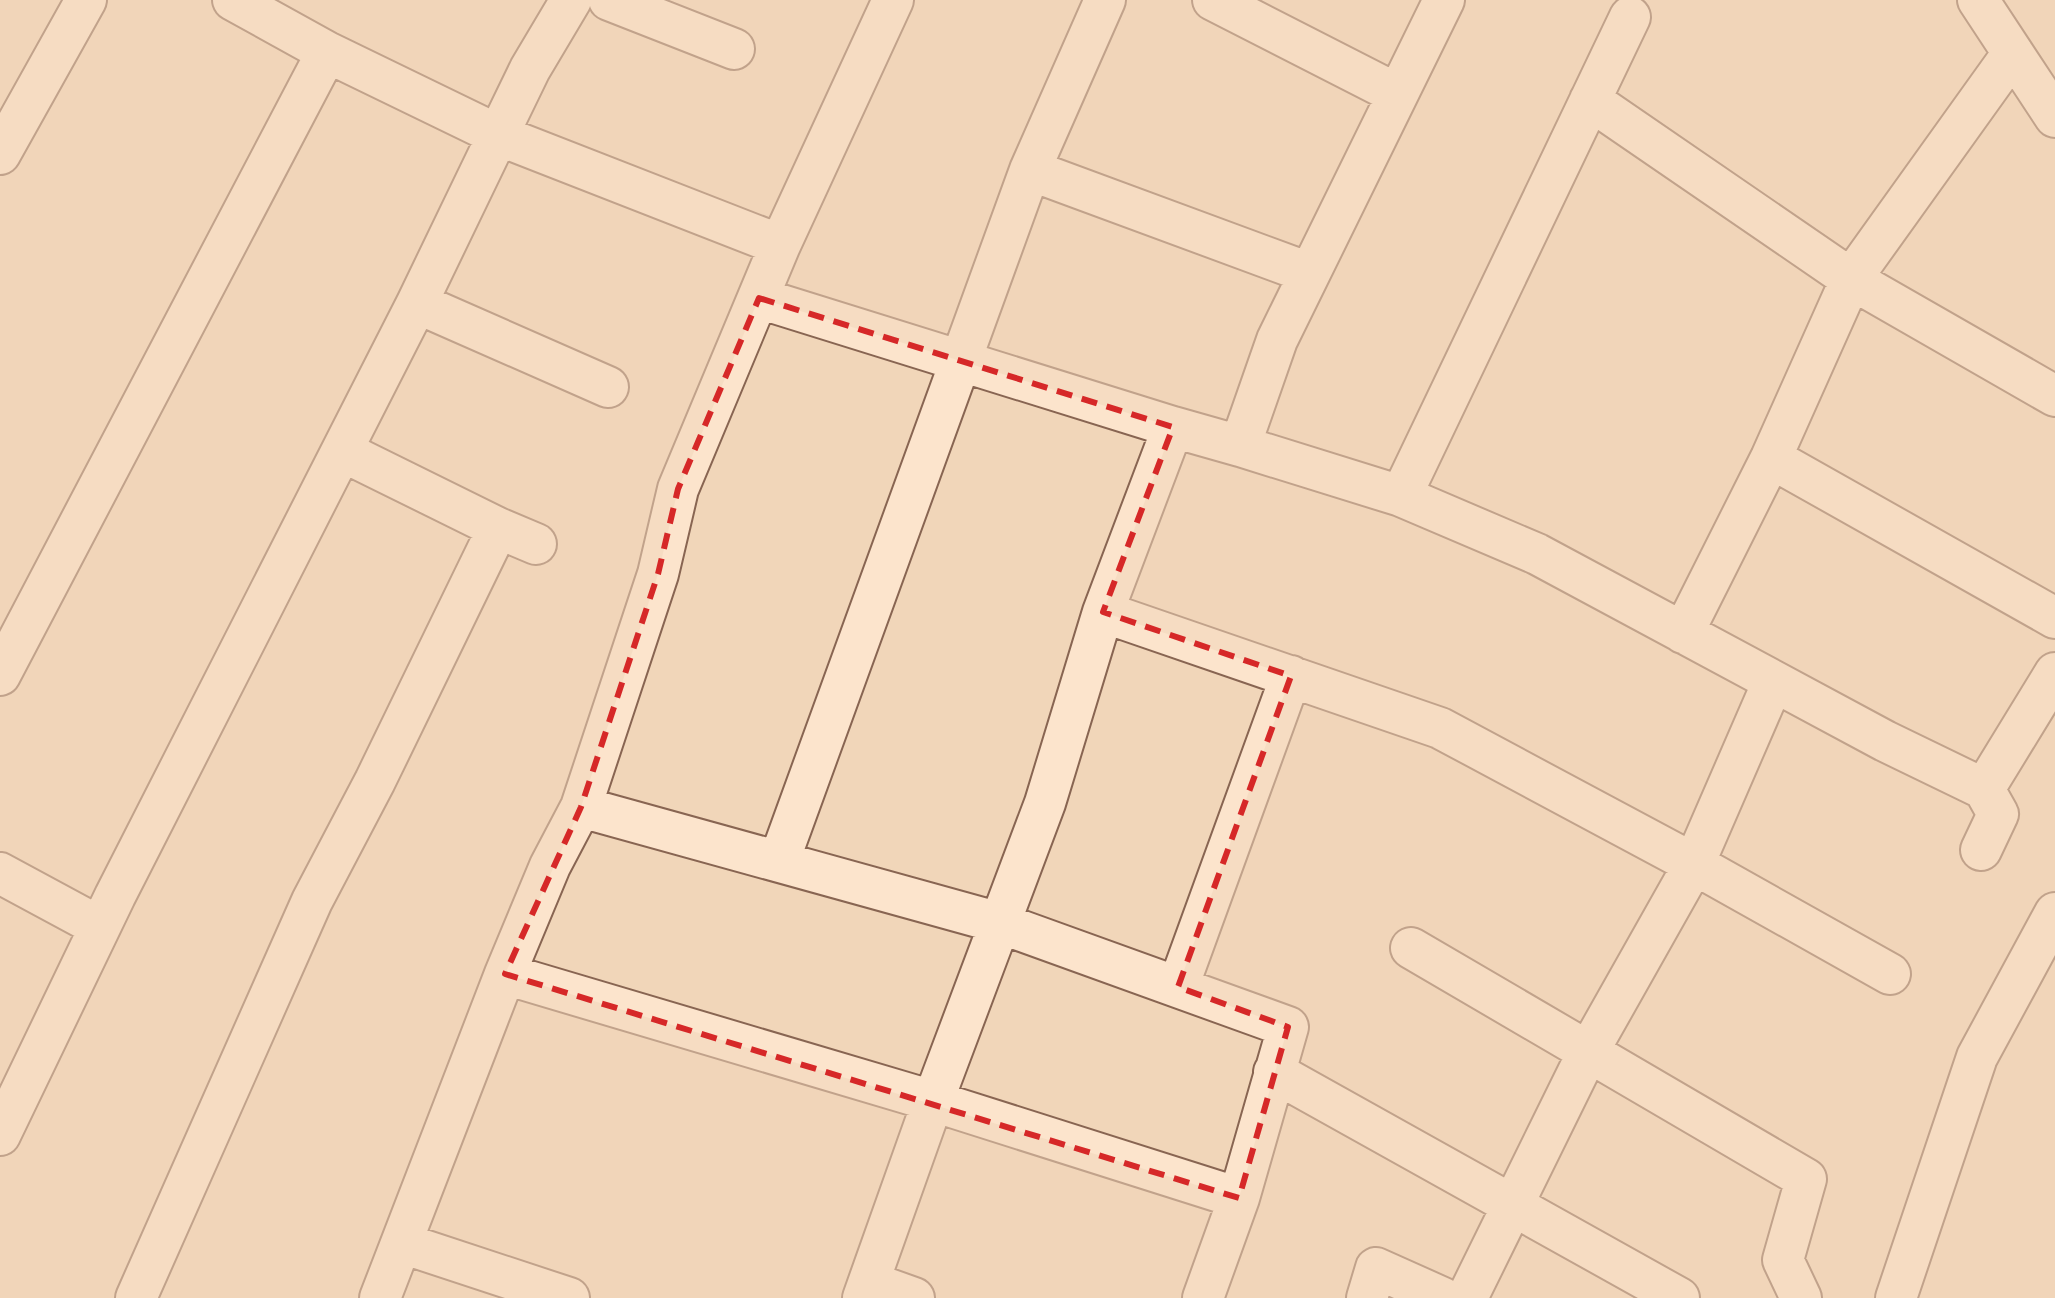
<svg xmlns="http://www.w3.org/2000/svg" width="2055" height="1298" font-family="Merriweather,serif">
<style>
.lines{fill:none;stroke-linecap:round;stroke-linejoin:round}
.street-casing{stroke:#886552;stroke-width:44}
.street{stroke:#fce4cc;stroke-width:40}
.marked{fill:none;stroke:#d62828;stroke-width:6;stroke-dasharray:16 10;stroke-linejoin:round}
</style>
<rect width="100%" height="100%" fill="#f1d6b9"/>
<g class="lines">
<g class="street-casing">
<path id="street" d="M233 0 327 52 498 135 530 69 571 0
M609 0 734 49
M1213 0 1397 94
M1978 0 2055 117
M2013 53 1851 279 2055 396
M1590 100 1851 279 1771 458 1683 633
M0 154 86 0
M1030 170 1309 273
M759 298 1173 427
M417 303 608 387
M1240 446 1401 496 1537 554 1885 741 1984 789 1998 814 1981 850
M342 451 498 528
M1771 458 2055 618
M1401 496 1630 17
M1103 612 1440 728 1694 864 1588 1052 1467 1298
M0 675 327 52
M1773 682 1694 864 1890 974
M1984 789 2055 673
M581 807 1000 923 1288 1027 1239 1198
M779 861 1030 170 1105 0
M0 873 100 927
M1411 948 1806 1179 1783 1260 1801 1298
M505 974 933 1101 1239 1198 1203 1298
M1178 987 1291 676
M1274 1072 1679 1298
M0 1135 115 896 417 303 498 135 780 245
M402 1243 569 1298
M869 1282 914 1298
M136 1298 312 901 375 781 498 528 536 544
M380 1298 505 974 550 866 581 807 658 574 678 489 780 245 893 0
M863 1298 933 1101 1045 803 1103 612 1173 427 1240 446 1277 340 1444 0
M1367 1298 1376 1268 1443 1298
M1896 1298 1977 1057 2055 913"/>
</g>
<use href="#street" class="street"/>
</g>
<path d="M0 0H2055V1298H0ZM759 298 1173 427 1103 612 1291 676 1178 987 1288 1027 1239 1198 505 974 581 807 658 574 678 489Z" fill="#f1d6b9" fill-opacity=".55" fill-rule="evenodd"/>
<path class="marked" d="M759 298 1173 427 1103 612 1291 676 1178 987 1288 1027 1239 1198 505 974 581 807 658 574 678 489Z"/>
</svg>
